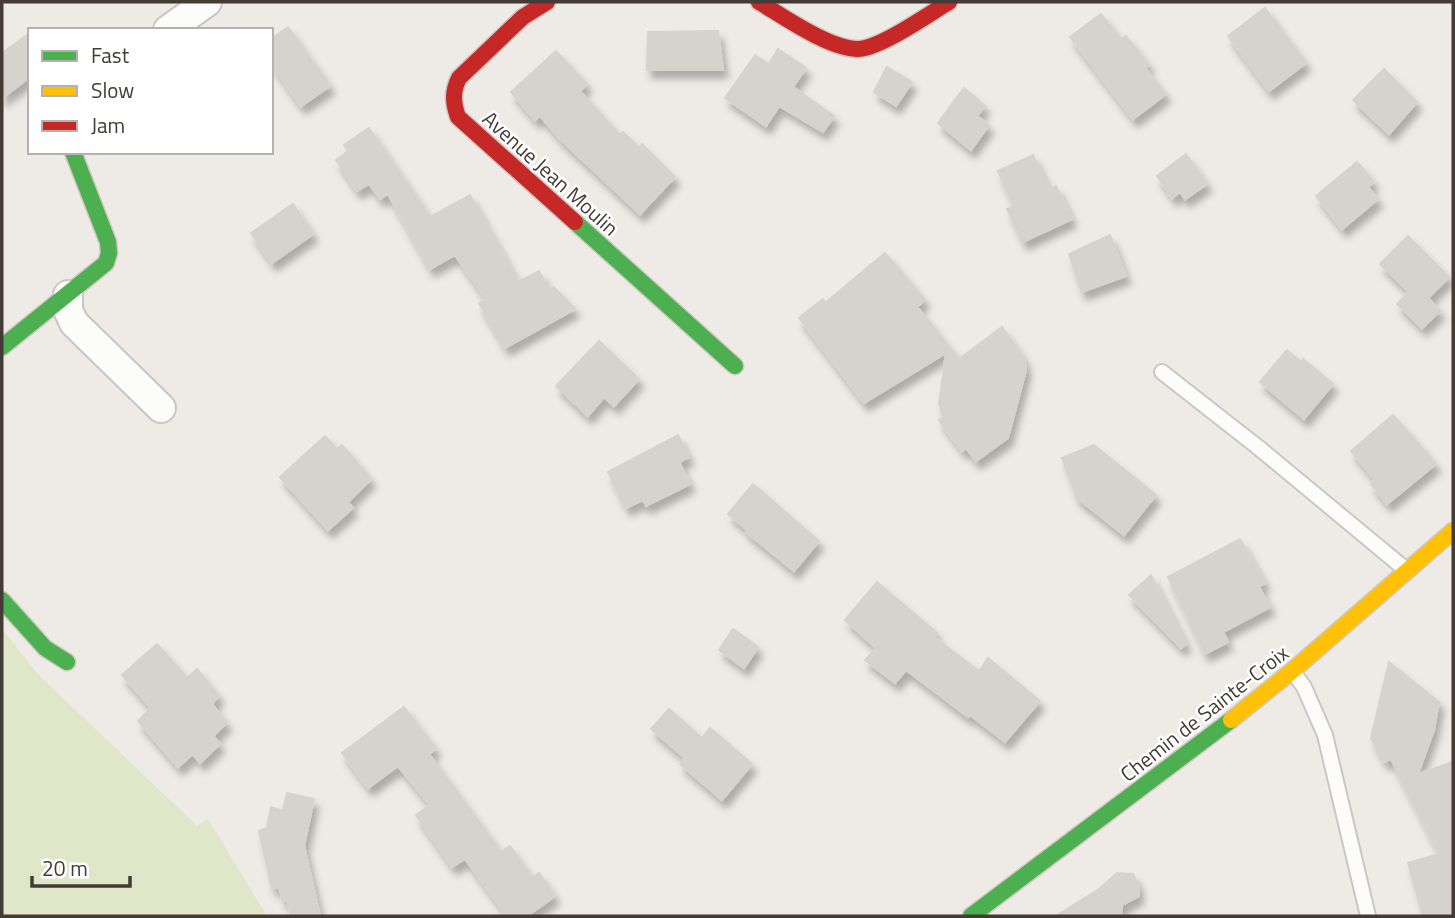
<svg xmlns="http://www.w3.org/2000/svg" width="1455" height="918" font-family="'Titillium Web',sans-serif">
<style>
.green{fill:#e0e7c8}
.building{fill:#d6d2ce;stroke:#d6d2cd;stroke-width:2;filter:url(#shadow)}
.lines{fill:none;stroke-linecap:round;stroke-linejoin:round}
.lane-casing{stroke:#cac7c3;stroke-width:18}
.street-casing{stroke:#cac7c3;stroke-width:32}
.fast-casing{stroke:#cfc8c0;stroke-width:19}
.slow-casing{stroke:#cfc8c0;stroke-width:19}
.jam-casing{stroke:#cfc8c0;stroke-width:19}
.lane{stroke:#fcfcfb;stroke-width:14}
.street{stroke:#fcfcfb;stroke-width:28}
.fast{stroke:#4caf50;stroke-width:16}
.slow{stroke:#ffc107;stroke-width:16}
.jam{stroke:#c62828;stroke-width:16}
.labels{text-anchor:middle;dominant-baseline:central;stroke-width:5;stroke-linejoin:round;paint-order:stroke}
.street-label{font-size:21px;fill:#433b35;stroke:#fff}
</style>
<defs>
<filter id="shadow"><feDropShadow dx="4.5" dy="8" stdDeviation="3.5" flood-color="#0004"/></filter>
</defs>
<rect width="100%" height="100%" fill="#eeebe7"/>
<path class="green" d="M2 629 37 673 197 826 208 819 267 916H2Z"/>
<path class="building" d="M1265 8 1306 63 1269 91 1228 36Z
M1101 14 1121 39 1126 36 1149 65 1145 68 1166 94 1133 119 1070 37Z
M288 27 330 86 301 106 271 64V39Z
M718 31 723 70H647L648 32Z
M30 33V77L2 98V53Z
M778 49 806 68 793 87 834 116 823 132 779 106 766 126 725 98 755 55 769 64Z
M556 51 587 84 580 91 620 135 623 132 639 148 642 144 675 177 640 214 560 139 540 116 535 120 511 92Z
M887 67 912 82 896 106 874 92Z
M1384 69 1417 102 1389 134 1353 100Z
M964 88 985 106 977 116 989 125 971 150 938 123Z
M369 128 430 217 470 195 518 282 539 271 548 288 554 287 575 309 505 348 479 303 486 299 455 255 430 269 388 194 380 199 369 184 357 191 336 160 348 151 344 145Z
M1186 154 1207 184 1185 199 1180 192 1172 198 1157 176Z
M1033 155 1049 189 1056 186 1072 219 1023 242 1007 209 1014 206 998 171Z
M1357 162 1374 182 1368 187 1378 199 1342 229 1316 196Z
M293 204 313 234 272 263 251 233Z
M1110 235 1126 276 1082 292 1069 254Z
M1408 236 1449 277 1428 298 1440 311 1422 328 1397 304 1409 292 1380 264Z
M885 253 925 300 917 307 959 359 1002 327 1024 358 1026 370 1008 438 976 461 966 448 962 451 939 420 943 417 939 404 946 353 864 403 799 318 823 299 825 303Z
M599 341 639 379 614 406 604 397 588 416 556 386Z
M1287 350 1301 362 1303 359 1333 384 1304 419 1260 382Z
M1393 415 1436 464 1387 504 1371 484 1375 480 1351 451Z
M678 435 689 457 679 462 690 484 646 506 643 500 626 508 608 472Z
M325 436 337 449 342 445 371 479 348 502 353 508 328 530 280 477Z
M1094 445 1156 495 1124 535 1077 498 1062 458Z
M753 484 819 541 794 571 746 532 747 530 728 514Z
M1240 539 1265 583 1259 587 1270 607 1223 632 1228 642 1205 654 1168 577Z
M1151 575 1186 644 1181 648 1129 595Z
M877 582 937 633 934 637 979 671 988 658 1040 701 1005 742 970 715 968 717 906 670 895 683 865 660 876 648 845 620Z
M733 629 758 647 744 668 719 650Z
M157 644 187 678 197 669 219 696 212 704 227 723 213 736 220 744 200 763 193 754 178 767 138 721 151 708 122 675Z
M1389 662 1439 702 1434 730 1418 774 1453 762V916H1423L1408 863 1439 854 1391 759 1384 762 1371 738Z
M404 707 436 749 429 754 501 852 510 846 532 878 539 873 555 896 527 916H507L465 859 452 867 416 815 430 805 398 766 368 788 342 753Z
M669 709 702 738 710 728 752 764 722 800 680 764 685 758 651 729Z
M287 793 314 799 304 846 320 916H299L290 914 288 900 283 901 279 887 272 888 259 831 267 828 271 807 283 811Z
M1117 873 1133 874 1138 884 1139 896 1122 905 1121 916H1056L1099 889Z"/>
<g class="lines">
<g class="lane-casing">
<path id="lane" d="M1162 372 1259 448 1405 569
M1293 672 1304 687 1325 735 1368 916"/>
</g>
<g class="street-casing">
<path id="street" d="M168 30 207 2
M68 295V310L74 323 161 408"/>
</g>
<g class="fast-casing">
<path id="fast" d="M575 222 735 366
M2 347 106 263 109 253 108 242 73 152
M2 600 45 648 67 662
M971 916 1231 720"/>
</g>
<g class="slow-casing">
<path id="slow" d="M1231 720 1292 671 1453 531"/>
</g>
<g class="jam-casing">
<path id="jam" d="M547 2 523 17 459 78C452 92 453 103 458 117L575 222
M759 2C784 17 828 48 857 49 878 50 929 14 949 2"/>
</g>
<use href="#lane" class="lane"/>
<use href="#street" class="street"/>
<use href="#fast" class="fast"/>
<use href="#slow" class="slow"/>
<use href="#jam" class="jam"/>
</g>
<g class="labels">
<g class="street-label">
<text transform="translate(551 173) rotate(42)">Avenue Jean Moulin</text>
<text transform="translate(1204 713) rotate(-38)">Chemin de Sainte-Croix</text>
</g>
</g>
<rect width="1455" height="918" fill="none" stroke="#433b35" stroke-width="7"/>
<rect x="28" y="28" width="245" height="126" fill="#ffffff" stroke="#b4b1ae" stroke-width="2"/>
<rect x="42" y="51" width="35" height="10" fill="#4caf50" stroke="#b4b1ae" stroke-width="2"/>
<text x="91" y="63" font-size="21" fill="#433b35">Fast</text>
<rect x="42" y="86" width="35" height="10" fill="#ffc107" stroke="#b4b1ae" stroke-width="2"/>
<text x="91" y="98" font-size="21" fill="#433b35">Slow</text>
<rect x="42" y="121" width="35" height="10" fill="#c62828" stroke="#b4b1ae" stroke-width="2"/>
<text x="91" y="133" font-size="21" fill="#433b35">Jam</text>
<path d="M32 876v10h98v-10" fill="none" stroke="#433b35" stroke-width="3.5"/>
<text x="42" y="876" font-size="21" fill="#433b35" stroke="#ffffff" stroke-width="5" paint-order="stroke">20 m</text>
</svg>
